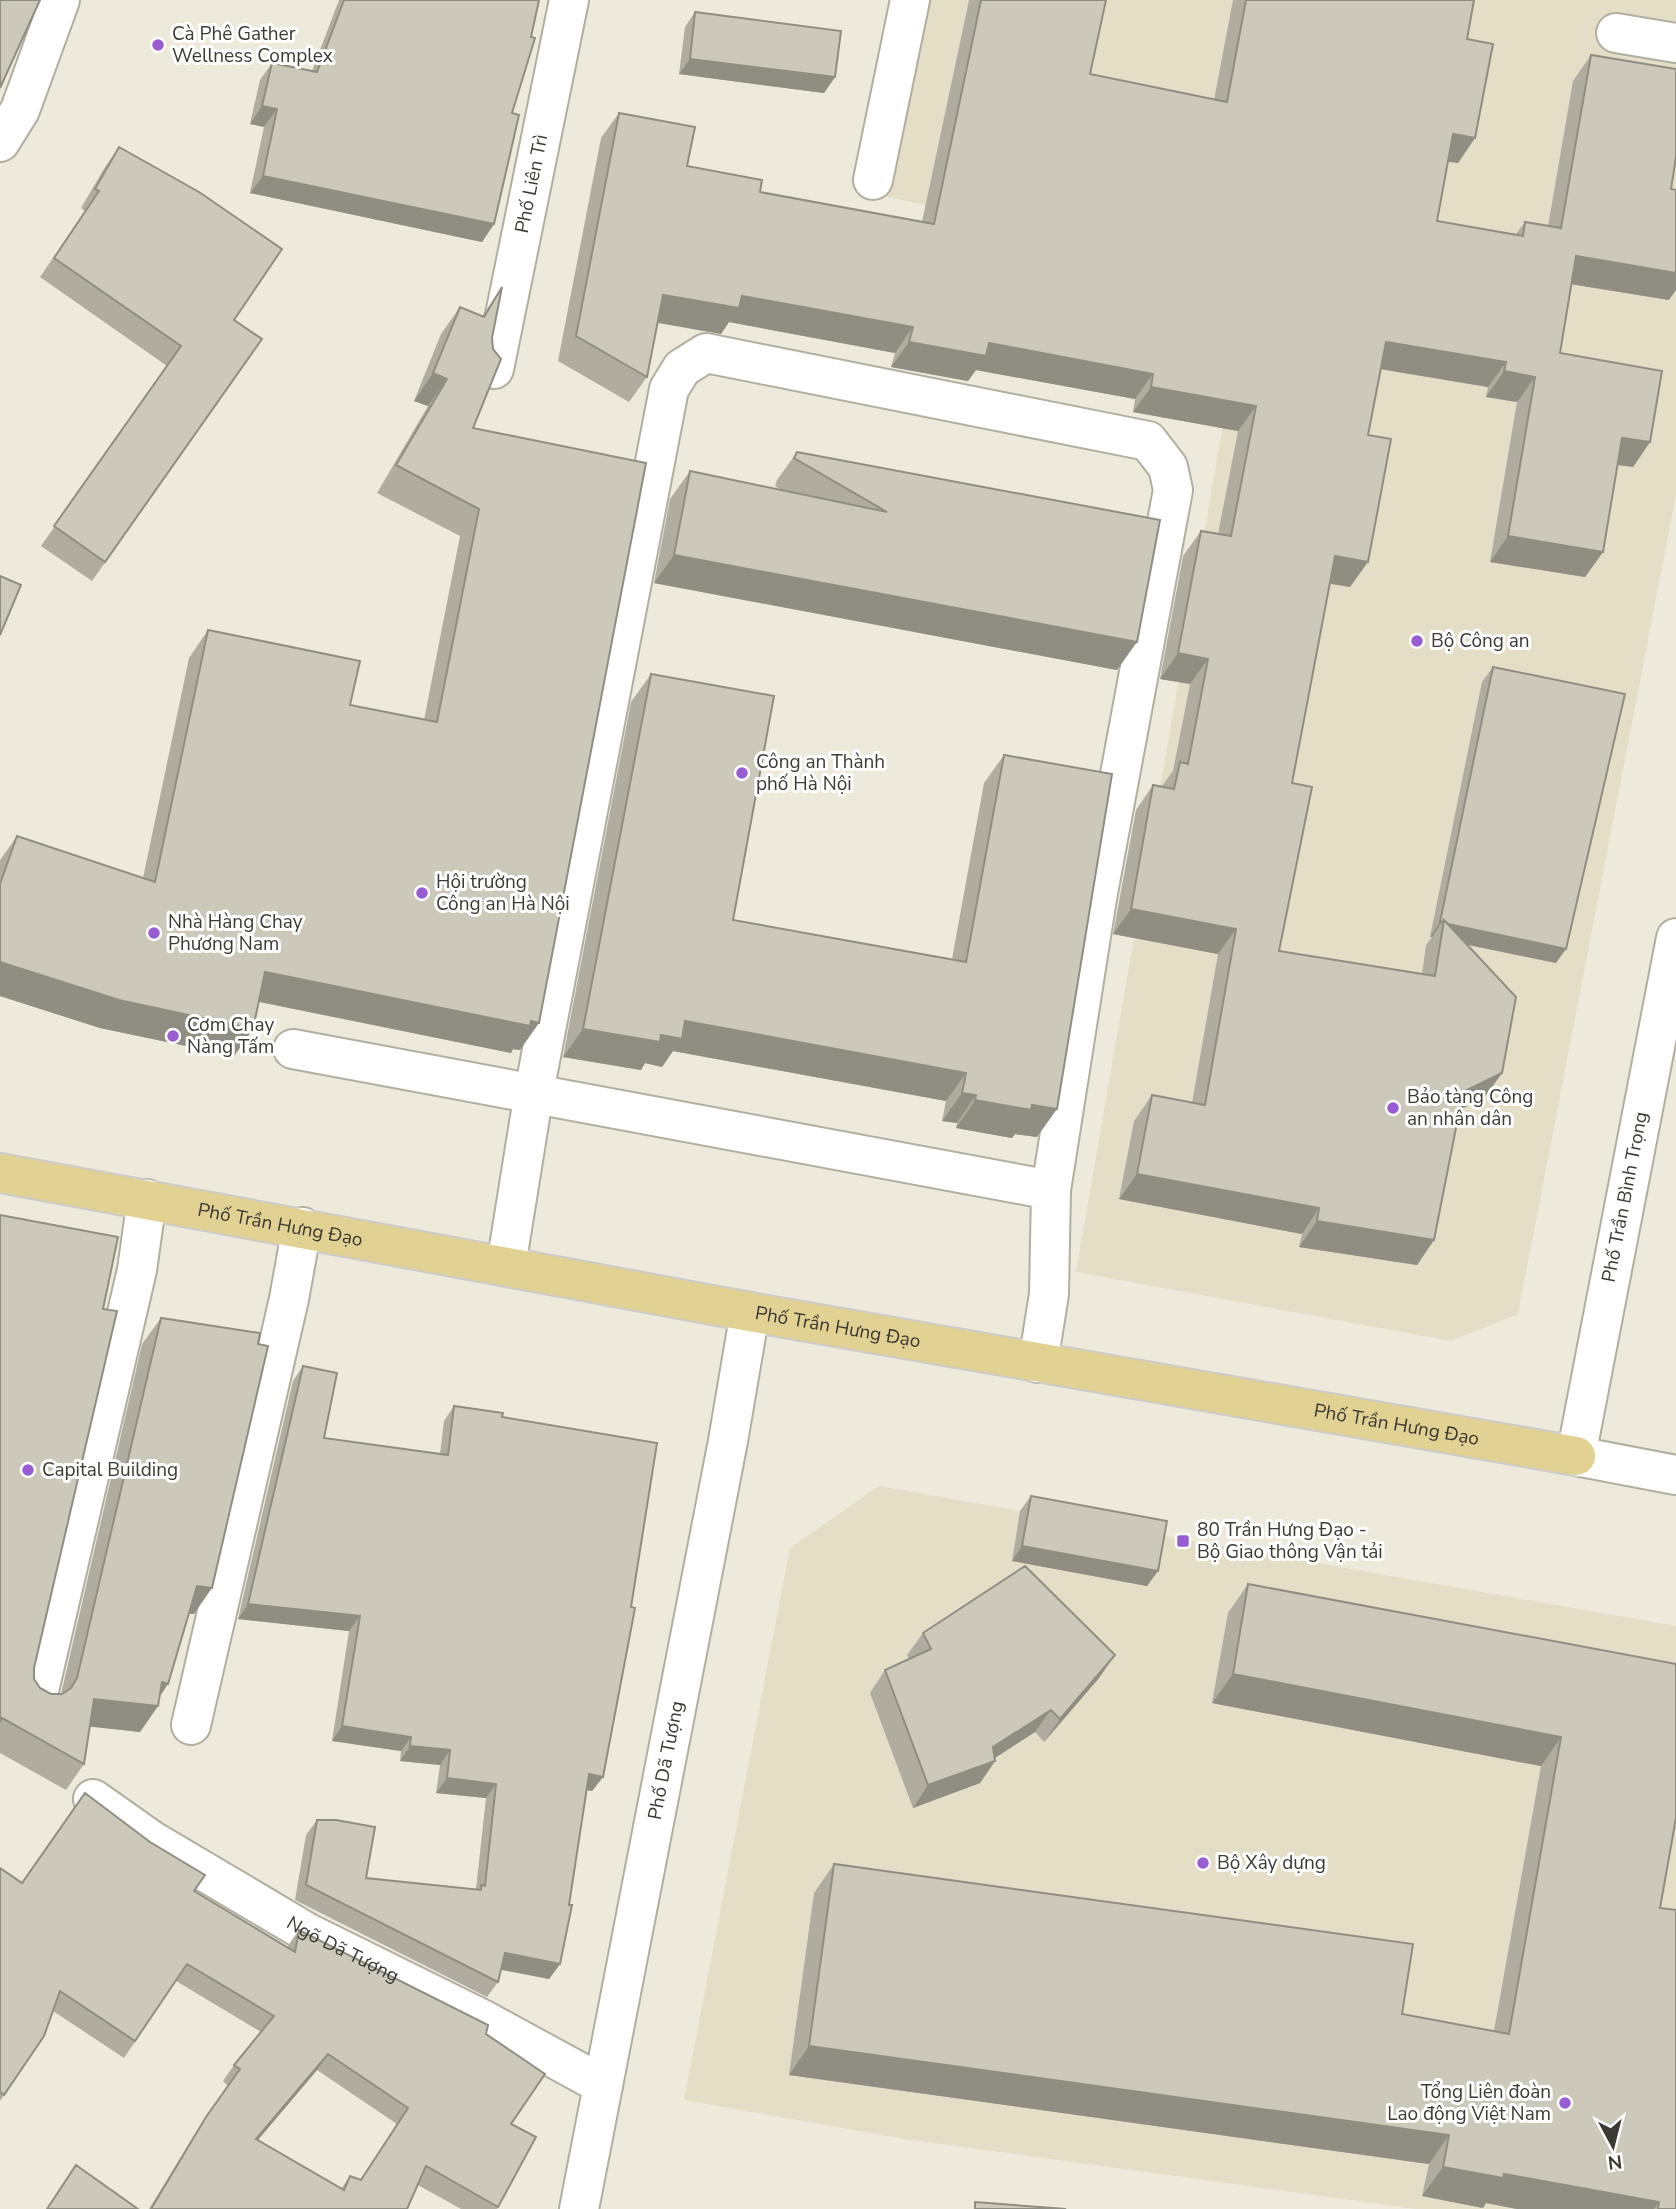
<svg xmlns="http://www.w3.org/2000/svg" width="1676" height="2209" font-family="'Nunito Sans',sans-serif">
<style>
.built{fill:#e4dec7}
.lines{fill:none;stroke-linecap:round;stroke-linejoin:round}
.minor-casing{stroke:#b2aea0;stroke-width:42}
.major-casing{stroke:#ccccca;stroke-width:42}
.minor{stroke:#fff;stroke-width:38}
.major{stroke:#e1d192;stroke-width:38}
.wall{fill:#b0ada0;fill-rule:evenodd}
.shaded-wall{fill:#908d82}
.building{fill:#cdc9ba;stroke:#908d82;stroke-width:2;fill-rule:evenodd}
.poi-dot{fill:#985cd3;stroke:#fff;stroke-width:2.5}
.labels{text-anchor:middle;dominant-baseline:central;stroke-width:6;stroke-linejoin:round;paint-order:stroke}
.poi-label{font-size:19px;fill:#3c3a34;stroke:#fff;text-anchor:start}
.street-label{font-size:19px;fill:#3c3a34;stroke:#fff}
</style>
<rect width="100%" height="100%" fill="#eeeadb"/>
<path class="built" d="M923 0H1676V495L1518 1314 1451 1341 1076 1272 1249 275 883 196Z
M879 1486 1676 1626V2209H1416L904 2139 684 2100 790 1548Z"/>
<g class="lines">
<g class="minor-casing">
<g id="minor">
<path d="M1616 33 1676 43"/>
<path d="M0 142 20 110 60 0"/>
<path d="M873 180 910 0"/>
<path id="s1" d="M494 369 569 0"/>
<path d="M1676 938 1576 1456 1676 1475"/>
<path d="M293 1049 1051 1190"/>
<path d="M506 1266 534 1092 669 389 682 368 706 353 1148 441 1168 467 1173 490 1097 898 1051 1190 1049 1294 1038 1363"/>
<path d="M37 1699 137 1270 147 1199"/>
<path d="M191 1725 289 1299 302 1227"/>
<path id="s2" d="M93 1799 151 1840 308 1933 482 2019 603 2085"/>
<path id="s3" d="M579 2209 728 1441 750 1312"/>
</g>
</g>
<g class="major-casing">
<g id="major">
<path id="s4" d="M0 1173 750 1312 1576 1456"/>
</g>
</g>
<use href="#minor" class="minor"/>
<use href="#major" class="major"/>
</g>
<path class="wall" d="M339 0H539L512 113 494 224 482 242 250 193 264 127 250 124 260 80 272 63 312 71Z
M969 0H1106L1090 74 1214 100 1233 0H1474L1467 39 1475 138 1458 163 1448 162 1437 221 1516 234 1525 222 1548 226 1573 81 1591 55 1671 189 1669 300 1571 284 1560 353 1650 442 1633 467 1617 465 1603 552 1585 577 1490 562 1517 402 1486 397 1488 387 1380 369 1368 435 1350 587 1330 584 1292 783 1279 951 1422 974 1426 945 1432 937H1430L1482 682 1493 667 1556 963 1467 945 1502 1073 1484 1098 1459 1110 1434 1240 1417 1265 1299 1247 1302 1234 1119 1199 1134 1121 1152 1095 1192 1103 1218 954 1113 934 1136 810 1153 785 1162 786 1173 771 1190 684 1160 679 1183 556 1201 531 1218 534 1238 431 1133 412 1135 399 976 370 968 381 891 367 895 353 729 322 721 334 657 323 647 377 629 402 558 361 601 138 619 113 687 166 760 192 922 222Z
M695 12 835 77 824 93 679 74 685 27Z
M119 147 234 320 262 339 92 581 41 546 167 366 40 277 85 211 81 208 105 167Z
M502 287 473 428 520 1050 513 1049 511 1053 259 1002 253 1029 234 1056 100 1028 0 996V860L17 836 143 878 189 658 208 630 350 705 424 720 460 536 377 493 428 406 414 401 441 334 460 307 482 316Z
M797 452 1160 520 1117 670 654 583 670 499 690 471 781 490 775 486 777 480Z
M651 674 733 920 952 959 984 783 1004 755 1037 1137 1015 1134 1012 1138 956 1128 957 1123 942 1121 946 1101 673 1051 662 1067 645 1063 641 1070 563 1057 631 702Z
M0 1215 103 1309 34 1668V1679L40 1688 51 1694H61L142 1344 161 1318 194 1614H189L159 1697 158 1706 140 1732 90 1726 84 1764 66 1790 0 1753Z
M303 1366 324 1438 440 1454 444 1421 454 1406 502 1417 603 1777 592 1791 587 1790 560 1964 549 1979 501 1970 498 1982 487 1997 295 1900 306 1835 317 1820 366 1878 476 1889 486 1798 436 1793 440 1765 400 1761 401 1751 332 1741 349 1631 238 1619 293 1381Z
M1031 1496 1158 1571 1147 1586 1012 1561 1020 1511Z
M1248 1584 1676 1664 1660 1908 1676 2209H1517L1486 2203 1483 2208 1422 2196 1429 2164 789 2075 814 1893 834 1864 1402 2014 1494 2031 1541 1766 1212 1703 1228 1613Z
M923 1633 1099 1678 1044 1742 1035 1732 995 1758V1761L980 1783 913 1808 870 1693 885 1670 909 1659 907 1655Z
M0 1868 22 1883 194 1891 287 1947 299 1930 486 2034 511 2124 536 2137 497 2209H461L418 2185 407 2209H149L195 2134 228 2086 223 2081 234 2065 261 2032 176 1981 124 2058 53 2011 44 2036 0 2101ZM317 2070 397 2124 360 2180 350 2176 341 2189 258 2140Z"/>
<path class="shaded-wall" d="M690 59 835 77 824 93 679 74Z
M262 106 277 109 264 127 250 124Z
M1453 134 1475 138 1458 163 1435 159Z
M263 176 494 224 482 242 250 193Z
M1576 256 1676 273V290L1669 300 1558 282Z
M663 295 742 296 913 327 895 353 729 322 721 334 645 320Z
M909 342 989 343 1153 374 1135 399 976 370 968 381 891 367Z
M1386 342 1506 362 1488 387 1368 367Z
M1504 371 1535 377 1517 402 1486 397Z
M433 373 447 379 428 406 414 401Z
M1151 387 1256 406 1238 431 1133 412Z
M1622 438 1650 442 1633 467 1604 463Z
M1508 536 1603 552 1585 577 1490 562Z
M674 555 1137 642 1117 670 654 583Z
M1335 556 1368 562 1350 587 1317 581Z
M1178 653 1208 659 1190 684 1160 679Z
M1131 909 1236 929 1218 954 1113 934Z
M1440 922H1442L1432 937H1430Z
M1443 923 1566 949 1556 963 1441 939Z
M0 962 253 1029 234 1056 100 1028 0 996Z
M265 972 531 1021 539 1023 520 1050 513 1049 511 1053 246 999Z
M685 1021 966 1073 946 1101 673 1051 662 1067 645 1063 641 1070 563 1057 583 1029Z
M1502 1073 1484 1098 1445 1117 1463 1092Z
M962 1093 976 1095 957 1123 942 1121Z
M975 1100 1032 1105 1057 1109 1037 1137 1015 1134 1012 1138 956 1128Z
M1137 1174 1319 1208 1302 1234 1119 1199Z
M1317 1221 1434 1240 1417 1265 1299 1247Z
M1022 1546 1158 1571 1147 1586 1012 1561Z
M197 1586 212 1588 194 1614 178 1613Z
M248 1604 360 1616 349 1631 238 1619Z
M1115 1655 1099 1678 1044 1742 1060 1719Z
M1233 1674 1561 1737 1541 1766 1212 1703Z
M162 1682 168 1684 154 1705 158 1706 140 1732 75 1725 94 1699Z
M1051 1710 1035 1732 984 1765 995 1761 980 1783 913 1808 928 1785 993 1747Z
M342 1726 411 1737 401 1751 332 1741Z
M410 1746 450 1750 440 1765 400 1761Z
M589 1774 603 1777 592 1791 579 1789Z
M447 1778 496 1784 486 1798 436 1793Z
M505 1953 560 1964 549 1979 494 1968Z
M809 2046 1449 2135 1429 2164 789 2075Z
M328 2054 317 2070 245 2155 256 2139Z
M1443 2167 1504 2174 1659 2202 1654 2209H1517L1486 2203 1483 2208 1422 2196Z"/>
<path class="building" d="M0 0H40L0 88Z
M344 0H539L531 37 535 38 512 113 519 115 494 224 263 176 277 109 262 106 272 63 317 72Z
M981 0H1106L1090 74 1227 102 1246 0H1474L1467 39 1493 44 1475 138 1453 134 1437 221 1523 236 1525 222 1561 228 1591 55 1676 69V157L1671 189 1676 190V273L1576 256 1560 353 1662 371 1650 442 1622 438 1603 552 1508 536 1535 377 1504 371 1506 362 1386 342 1368 435 1391 439 1368 562 1335 556 1292 783 1312 787 1279 951 1435 976 1444 920 1516 997 1502 1073 1463 1092 1434 1240 1317 1221 1319 1208 1137 1174 1152 1095 1205 1105 1236 929 1131 909 1153 785 1174 789 1180 762 1188 764 1208 659 1178 653 1201 531 1231 536 1256 406 1151 387 1153 374 989 343 986 356 909 342 913 327 742 296 739 308 663 295 647 377 576 336 619 113 695 127 687 166 762 180 760 192 934 224Z
M695 12 841 31 835 77 690 59Z
M119 147 199 192 282 249 234 320 262 339 105 562 54 526 181 346 54 258 99 191 95 189Z
M502 287 492 338 493 349 501 359 473 428 646 463 539 1023 531 1021 530 1026 265 972 253 1029 119 1000 0 962V884L17 836 155 882 208 630 360 661 350 705 437 722 479 509 396 465 447 379 433 373 460 307 484 317Z
M797 452 1160 520 1137 642 674 555 690 471 887 512 794 458Z
M0 576 21 585 0 635Z
M1493 667 1625 694 1566 949 1448 924 1444 920 1442 922H1440Z
M651 674 774 696 733 920 966 962 1004 755 1112 774 1057 1109 1032 1105 1031 1110 975 1100 976 1095 962 1093 966 1073 685 1021 682 1039 661 1035 660 1042 583 1029Z
M0 1215 118 1237 103 1309 117 1311 34 1668V1679L40 1688 51 1694H62L71 1688 77 1678 161 1318 260 1333 258 1344 268 1346 212 1588 197 1586 168 1684 162 1682 158 1706 94 1699 84 1764 2 1718 0 1722Z
M303 1366 337 1373 324 1438 448 1455 454 1406 503 1413 502 1417 657 1443 631 1607 635 1608 603 1777 589 1774 569 1905H572L560 1964 505 1953 498 1982 306 1885 317 1820H336L375 1827 366 1878 481 1890V1885L485 1886 496 1784 447 1778 450 1750 410 1746 411 1737 342 1726 360 1616 248 1604Z
M1031 1496 1167 1521 1158 1571 1022 1546Z
M1025 1566 1115 1655 1060 1719 1051 1710 993 1747 995 1761 928 1785 885 1670 931 1649 923 1633Z
M1248 1584 1676 1664V1818L1660 1908 1676 1910V2209H1658L1659 2202 1504 2174 1503 2178 1443 2167 1449 2135 809 2046 834 1864 1413 1944 1402 2014 1509 2034 1561 1737 1233 1674Z
M85 1793 150 1842 205 1875 194 1891 295 1952 299 1930 488 2025 486 2034 545 2074 511 2124 536 2137 498 2207 426 2166 407 2209H151L206 2117 240 2069 234 2065 274 2016 187 1964 135 2041 60 1991 44 2036 4 2095 0 2092V1868L22 1883ZM328 2054 408 2108 361 2180 350 2176 344 2190 256 2139Z
M76 2165 138 2209H47Z
M975 2202 1066 2209H975Z"/>
<g class="poi-dot">
<circle cx="158" cy="45" r="7"/>
<circle cx="1417" cy="641" r="7"/>
<circle cx="742" cy="773" r="7"/>
<circle cx="422" cy="893" r="7"/>
<circle cx="154" cy="933" r="7"/>
<circle cx="173" cy="1036" r="7"/>
<circle cx="1393" cy="1108" r="7"/>
<circle cx="28" cy="1470" r="7"/>
<rect x="1176" y="1534" width="14" height="14" rx="3.5"/>
<circle cx="1203" cy="1863" r="7"/>
<circle cx="1565" cy="2103" r="7"/>
</g>
<g class="labels">
<g class="poi-label">
<text x="172" y="34">Cà Phê Gather<tspan x="172" dy="22">Wellness Complex</tspan></text>
<text x="1431" y="641">Bộ Công an</text>
<text x="756" y="762">Công an Thành<tspan x="756" dy="22">phố Hà Nội</tspan></text>
<text x="436" y="882">Hội trường<tspan x="436" dy="22">Công an Hà Nội</tspan></text>
<text x="168" y="922">Nhà Hàng Chay<tspan x="168" dy="22">Phương Nam</tspan></text>
<text x="187" y="1025">Cơm Chay<tspan x="187" dy="22">Nàng Tấm</tspan></text>
<text x="1407" y="1097">Bảo tàng Công<tspan x="1407" dy="22">an nhân dân</tspan></text>
<text x="42" y="1470">Capital Building</text>
<text x="1197" y="1530">80 Trần Hưng Đạo -<tspan x="1197" dy="22">Bộ Giao thông Vận tải</tspan></text>
<text x="1217" y="1863">Bộ Xây dựng</text>
<text x="1551" y="2092" text-anchor="end">Tổng Liên đoàn<tspan x="1551" dy="22">Lao động Việt Nam</tspan></text>
</g>
<g class="street-label">
<text stroke="none"><textPath href="#s1" startOffset="189">Phố Liên Trì</textPath></text>
<text transform="translate(1625 1197) rotate(-79)">Phố Trần Bình Trọng</text>
<text stroke="none"><textPath href="#s4" startOffset="285">Phố Trần Hưng Đạo</textPath></text>
<text stroke="none"><textPath href="#s4" startOffset="852">Phố Trần Hưng Đạo</textPath></text>
<text stroke="none"><textPath href="#s4" startOffset="1419">Phố Trần Hưng Đạo</textPath></text>
<text stroke="none"><textPath href="#s3" startOffset="457">Phố Dã Tượng</textPath></text>
<text stroke="none"><textPath href="#s2" startOffset="292">Ngõ Dã Tượng</textPath></text>
</g>
</g>
<g transform="translate(1613 2146) rotate(173)" stroke="#ffffff" stroke-width="5" paint-order="stroke">
<path d="M0-5L12 26L0 18L-12 26Z" fill="#3c3a34"/>
<text y="-10" font-size="19" font-weight="bold" text-anchor="middle" fill="#3c3a34">N</text>
</g>
</svg>
